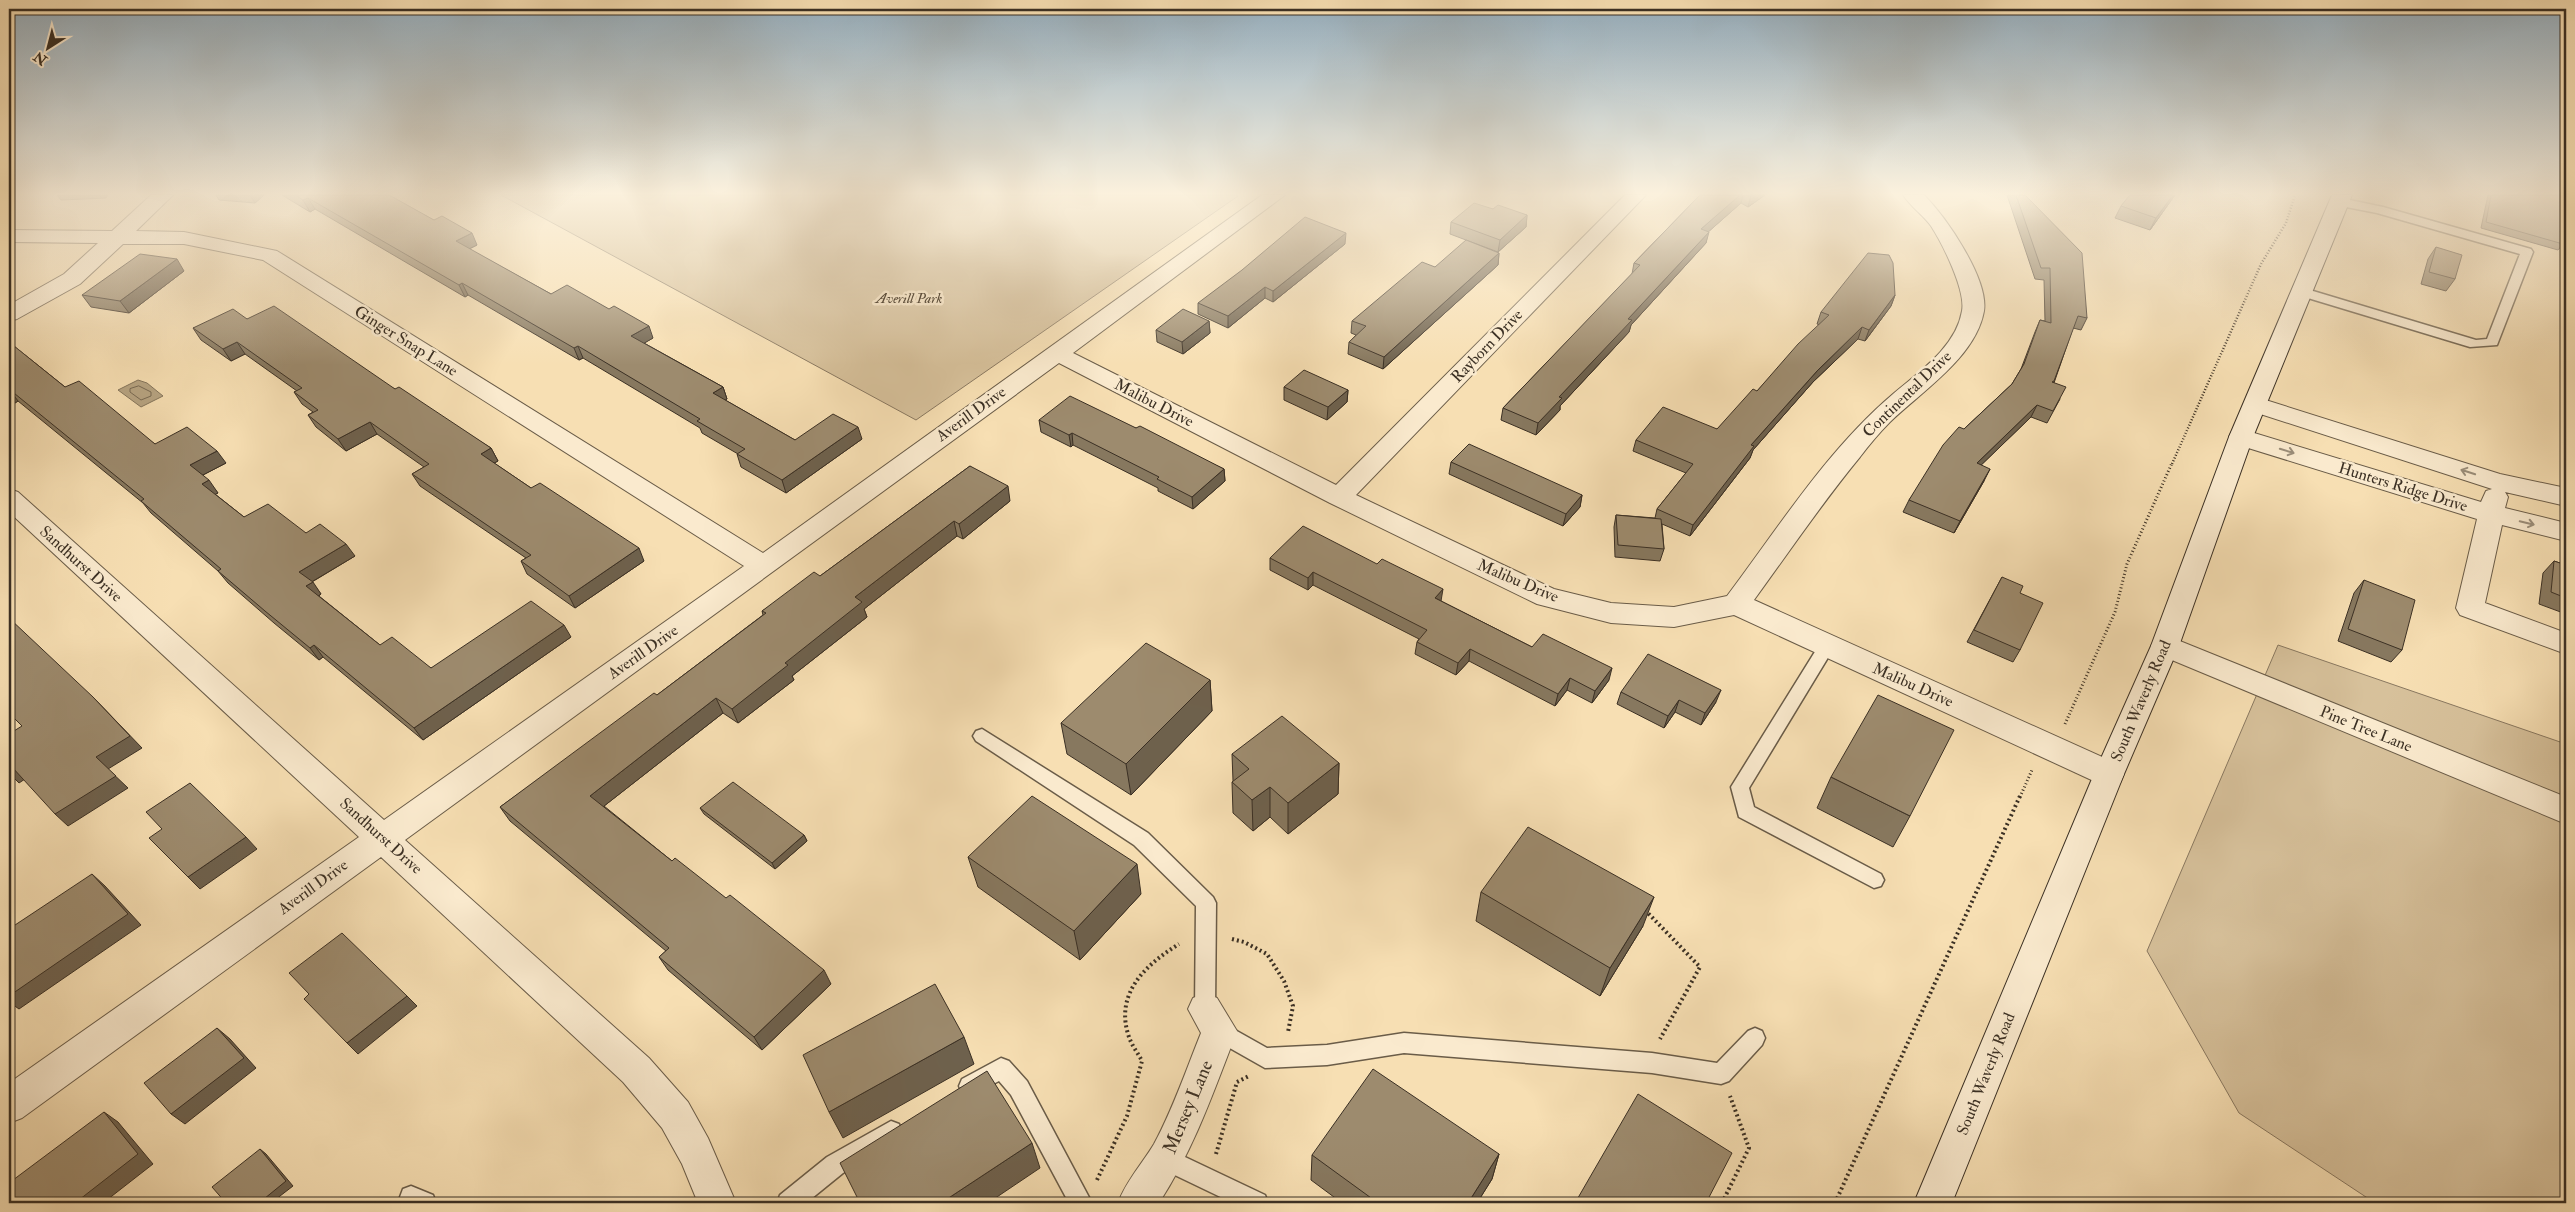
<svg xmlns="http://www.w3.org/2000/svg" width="2575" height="1212" font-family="'IM FELL Double Pica',serif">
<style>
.green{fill:#d7c19b;stroke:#897860}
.water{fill:#b7a482;stroke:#85765c}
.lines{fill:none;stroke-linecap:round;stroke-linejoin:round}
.shore{stroke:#796a53;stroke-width:1}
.lane-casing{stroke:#6a5c48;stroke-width:3}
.street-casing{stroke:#6a5c48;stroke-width:2}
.secondary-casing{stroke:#3b3024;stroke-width:2}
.path-far2{stroke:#3b3024;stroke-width:2.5;stroke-dasharray:1 2;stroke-linecap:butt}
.path-far1{stroke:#3b3024;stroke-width:3;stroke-dasharray:1 2.5;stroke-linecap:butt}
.path{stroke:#3b3024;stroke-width:4;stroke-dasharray:2 3;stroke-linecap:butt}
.lane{fill:#faeace;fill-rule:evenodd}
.street{fill:#faeace;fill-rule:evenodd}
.secondary{fill:#faeace;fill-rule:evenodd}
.wall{fill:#87785f;stroke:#3b3024}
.shaded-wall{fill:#6e614d;stroke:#3b3024}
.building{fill:#9d8b6e;stroke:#3b3024}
.oneway{stroke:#9a8d79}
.labels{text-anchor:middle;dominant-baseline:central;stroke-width:5;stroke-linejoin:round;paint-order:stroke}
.far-park-label{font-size:14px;font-style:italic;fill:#5a4d3c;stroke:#faeace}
.street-label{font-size:16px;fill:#3b3024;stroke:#faeace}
.near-street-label{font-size:19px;fill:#3b3024;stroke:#faeace}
</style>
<rect width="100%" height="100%" fill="#f7dfb3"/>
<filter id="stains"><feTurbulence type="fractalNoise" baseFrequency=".004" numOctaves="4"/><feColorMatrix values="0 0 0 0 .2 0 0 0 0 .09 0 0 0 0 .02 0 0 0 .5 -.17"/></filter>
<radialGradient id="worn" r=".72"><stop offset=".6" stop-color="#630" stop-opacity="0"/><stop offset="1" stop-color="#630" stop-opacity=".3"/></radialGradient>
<path class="green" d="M501 195H1236L1238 196 916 420Z
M2278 645 2566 744V1203H2375L2239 1113 2147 951Z"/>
<path class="water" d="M138 380 147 383 163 396 141 407 118 390Z"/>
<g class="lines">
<path class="shore" d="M139 386 151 392V396L141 400 130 392V389Z"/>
<g class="lane-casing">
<path id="lane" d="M2340 198 2383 207 2531 249 2533 252 2497 345 2470 347 2298 295 2297 292 2298 289 2303 288 2476 340 2487 339 2520 254 2377 213 2336 205 2334 202Z
M1827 640 1833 642 1835 646 1749 788 1754 807 1881 874 1884 880 1881 886 1874 888 1739 817 1731 787 1821 642Z
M982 729 1148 833 1213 897 1216 903 1215 1009 1212 1016 1205 1019 1198 1016 1195 1009 1196 906 1134 845 976 741 973 736 976 731Z
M1219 1021 1267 1048 1327 1045 1404 1033 1652 1053 1717 1063 1748 1031 1755 1028 1762 1031 1765 1038 1762 1045 1729 1081 1721 1084 1652 1073 1404 1053 1327 1065 1265 1068 1212 1038 1209 1031 1212 1024Z
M1001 1058 1009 1061 1027 1081 1092 1203H1069L1011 1095 999 1081 970 1096 962 1093 959 1086 962 1079Z
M891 1121 899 1124 902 1132 899 1140 843 1173 806 1203H777L780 1195 827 1157Z
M1166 1148 1265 1195 1268 1203H1233L1158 1167 1155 1159 1158 1151Z
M411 1186 433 1195 436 1203H402L400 1197 403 1189Z"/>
</g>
<g class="street-casing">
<path id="street" d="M151 195H173L136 231 184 232 277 251 763 553 1262 195H1285L1073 353 1336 485 1625 195H1646L1356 495 1554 589 1611 603 1674 607 1727 596C1779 527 1827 450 1893 394 1919 372 1956 347 1962 311 1966 290 1942 243 1931 226 1923 215 1911 207 1903 195H1924C1946 217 1989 279 1984 311 1976 357 1921 392 1890 422 1879 433 1869 445 1860 457 1822 503 1789 552 1754 600L2120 765 2124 774 2120 783 2109 786 2098 783 1734 615 1674 627 1611 623 1537 604 1330 503 1059 363 405 840 649 1058 688 1102 708 1138 736 1203H698L682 1164 662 1128 623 1082 381 857 22 1118 9 1123V1083L359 837 9 512V489L18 492 384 820 744 566 263 260 184 244H123L80 284 17 319 9 321V305L64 274 98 243 9 242V230L112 231Z
M2256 397 2500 474 2566 488V506L2505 492 2508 497 2505 508 2566 523V541L2502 525 2485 603 2566 633V654L2460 615 2456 608 2477 519 2232 443 2229 437 2232 431 2241 429 2481 502 2486 491 2492 489 2248 410 2244 405 2248 400Z
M2165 635 2566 797V824L2155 653 2151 646 2155 639Z
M1205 993 1217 998 1237 1031C1214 1091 1194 1149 1159 1203H1118C1126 1181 1142 1164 1154 1144 1173 1109 1186 1070 1201 1033L1188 1009 1193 998Z"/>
</g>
<g class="secondary-casing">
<path id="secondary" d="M2332 195H2352L2253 437 2179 646 2124 774 1952 1203H1914L2094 774 2151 646 2229 437Z"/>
</g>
<path class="path-far2" d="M2172 464 2261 264 2286 223 2295 195"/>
<path class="path-far1" d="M2065 724 2115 612 2127 564 2172 463
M2020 797 2032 770"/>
<path class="path" d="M1645 910 1700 967 1660 1039
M1232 939 1244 942 1267 954 1284 981 1293 1006 1288 1032
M1216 1154 1237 1082 1249 1076
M1097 1180 1127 1116 1142 1061C1138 1053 1132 1046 1129 1037 1114 994 1145 965 1179 944
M1722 1203 1749 1148 1730 1096
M1835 1203 2020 796"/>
<use href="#lane" class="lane"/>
<use href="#street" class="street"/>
<use href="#secondary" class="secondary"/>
</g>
<path class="wall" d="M57 195H108L106 198 61 200Z
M216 195H264L255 203 219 200Z
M282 195H389L477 245 469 249 551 294 653 338 644 343 723 387 727 399 725 400 795 440 862 439 786 493 741 467 737 454H738L702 433 700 428 583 358 579 360 468 295 465 297 315 209 310 212Z
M1700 195H1765L1748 207 1741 203 1708 232 1706 243 1631 325 1629 332 1560 406V410L1536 435 1501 420 1503 408 1632 274 1634 263Z
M2007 195H2025L2087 318 2081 330 2073 328 2054 383 2060 399 2047 423 2031 417 1981 465 1984 481 1954 533 1903 512 1909 500 1964 429 2012 384 2021 369 2035 332 2040 320 2045 321 2044 280 2035 279Z
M2130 195H2175L2150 230 2115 218 2121 206Z
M2488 195H2566L2563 244 2558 250 2481 228Z
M1493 209 1527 215 1526 227 1498 252 1450 234 1451 222Z
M1345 244 1273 302 1265 298 1228 328 1198 314V303Z
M2436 247 2455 279 2446 291 2421 284 2428 259Z
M1499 253 1498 265 1383 369 1348 354 1349 342 1356 335 1351 333 1352 321 1435 267Z
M184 271 129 313 91 307 82 295Z
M1895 295 1891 306 1865 341 1858 339 1813 382 1753 450 1750 458 1690 536 1662 524 1664 549 1660 561 1615 557 1614 527 1616 515 1655 518 1657 509 1686 473 1633 451 1636 440 1717 429 1757 391 1820 325 1817 324 1821 312Z
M247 319 395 389 491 448 498 461 494 463 531 488 644 561 575 608 527 574 521 561 526 558 420 486 412 474 424 467 377 434 346 451 316 427 308 415 313 412 302 404 294 392 297 391 245 354 231 361 201 340 193 328Z
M1209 321 1210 333 1183 354 1157 342 1156 330Z
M9 342 65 387 155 444 226 463 203 475 218 493 215 494 244 517 306 533 355 556 312 582 321 594 319 596 380 645 431 668 571 637 423 740 323 657 319 660 274 623 228 583 218 571 151 513 143 503 18 401 15 403 9 398Z
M1284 387 1348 390 1347 402 1327 420 1284 400Z
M1039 420 1136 428 1224 469 1225 481 1193 509 1158 491V488L1073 445 1071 447 1041 432Z
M1451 462 1582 495 1580 507 1563 526 1449 474Z
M970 466 1010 501 963 539 957 536 864 609 867 617 792 676 794 680 738 723 723 713 604 806 672 861 831 984 762 1050 668 970 659 957 666 951 510 821 500 807 657 695 763 615 762 611 820 576Z
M1270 558 1441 601 1532 647 1609 680 1592 703 1567 690 1555 706 1469 661 1456 675 1415 654 1417 642 1419 639 1313 585 1308 590 1270 570Z
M2554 561 2566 565V614L2539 604 2543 573Z
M2002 577 2020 593V650L2013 662 1967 642Z
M2364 580 2402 650 2391 662 2338 641 2354 593Z
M1210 680 1212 711 1131 795 1067 754 1061 723Z
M1621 692 1716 702 1701 725 1675 712 1664 728 1617 704Z
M1232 754 1339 763 1338 794 1288 834 1270 817 1253 831 1233 813 1232 782 1233 781Z
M1831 777 1910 816 1893 847 1817 808Z
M700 808 804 835 807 841 775 869 704 814Z
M968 857 1141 894 1080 960 978 887Z
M1481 892 1643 926 1600 996 1476 921Z
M1499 1154 1492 1179 1477 1203H1342L1311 1180 1312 1155Z"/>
<path class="shaded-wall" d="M250 195H264L255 203Z
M1740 195H1743L1741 203 1698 241 1701 229Z
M1751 195H1765L1748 207Z
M2173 195H2175L2150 230 2156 218Z
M308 198 315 209 310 212 303 200Z
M1527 215 1526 227 1498 252 1500 240Z
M1709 232 1706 243 1631 325 1629 332 1560 406V410L1536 435 1538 423 1559 397 1628 319Z
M472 233 477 245 461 253 456 241Z
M1346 233 1345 244 1273 302V291Z
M1499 253 1498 265 1383 369 1384 357Z
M177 259 184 271 129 313 120 301Z
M462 283 468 295 465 297 459 285Z
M1265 287V298L1228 328V316Z
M1895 295 1891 306 1865 341 1869 330Z
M1209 321 1210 333 1183 354 1182 342Z
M649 326 653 338 636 348 631 336Z
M1862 327 1858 339 1813 382 1753 450 1750 458 1690 536 1693 525 1751 445 1817 371Z
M237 342 245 354 231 361 223 349Z
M578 346 583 358 579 360 574 348Z
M723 387 727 399 717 405 713 393Z
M9 389 18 401 15 403 9 396Z
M1348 390 1347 402 1327 420 1328 407Z
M2037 405 2031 417 1971 475 1977 463Z
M370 422 377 434 346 451 338 439Z
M858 427 862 439 786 493 782 480Z
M1072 433 1073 445 1071 447 1069 435Z
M491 448 498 461 487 467 481 454Z
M217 451 226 463 199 477 190 465Z
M1224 469 1225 481 1193 509 1192 497Z
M1990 469 1984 481 1954 533 1960 521Z
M209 480 218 493 212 496 202 484Z
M1008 486 1010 501 963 539 959 524Z
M1582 495 1580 507 1563 526 1566 514Z
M954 521 957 536 864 609 867 617 792 676 794 680 738 723 732 709 855 597Z
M346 544 355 556 308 584 299 572Z
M639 548 644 561 575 608 569 596Z
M1313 572V585L1308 590V578Z
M313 582 321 594 315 598 306 586Z
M1443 589 1441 601 1435 598Z
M564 625 571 637 423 740 414 728Z
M314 645 323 657 319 660 310 648Z
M1470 649 1469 661 1456 675 1458 663Z
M1612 668 1609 680 1592 703 1595 691Z
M1570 678 1567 690 1555 706 1558 694Z
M1210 680 1212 711 1131 795 1126 764Z
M1721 690 1716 702 1701 725 1705 713Z
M93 697 142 748 108 769 128 788 68 826 55 814 96 757Z
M716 698 723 713 599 810 590 796Z
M1679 700 1675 712 1664 728 1668 716Z
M1339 763 1338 794 1288 834V803Z
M12 767 25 779 19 783 9 773V769Z
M1270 787V817L1253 831 1252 800Z
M804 835 807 841 775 869 772 863Z
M246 837 257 849 200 889 188 877Z
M1137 864 1141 894 1080 960 1074 931Z
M92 874 105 886 141 925 19 1009 9 1002V996Z
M1654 897 1643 926 1600 996 1610 968Z
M824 970 831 984 762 1050 754 1037Z
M407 996 417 1006 358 1054 347 1043Z
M217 1028 230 1039 256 1068 185 1124 171 1114Z
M964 1037 974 1064 843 1138 829 1112Z
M104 1112 118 1122 153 1164 103 1203H75Z
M1032 1143 1040 1168 988 1203H941Z
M260 1149 266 1154 293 1186 271 1203H259Z
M1499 1154 1492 1179 1477 1203H1468Z"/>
<path class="building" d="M295 195H389L434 220 442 216 472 233 456 241 551 294 567 285 609 309 614 306 649 326 631 336 723 387 713 393 795 440 833 414 858 427 782 480 737 454 745 449 697 421 700 419 578 346 574 348 462 283 459 285 308 198 303 200Z
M1700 195H1740L1701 229 1709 232 1628 319 1632 320 1559 397 1562 398 1538 423 1503 408 1640 265 1634 263Z
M2016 195H2025L2082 253 2087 318 2078 316 2054 381 2052 382 2066 387 2053 411 2037 405 1977 463 1990 469 1960 521 1909 500 1943 445 1959 427 1964 429 2012 384 2024 364 2040 320 2051 323 2050 268H2041Z
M2130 195H2173L2156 218 2121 206Z
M2491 195H2566V224L2563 244 2486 222Z
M1474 203 1493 209 1498 205 1527 215 1500 240 1451 222Z
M1305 217 1346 233 1273 291 1265 287 1228 316 1198 303 1242 270Z
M1466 240 1499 253 1384 357 1349 342 1366 326 1352 321 1422 262 1435 267Z
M2436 247 2462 255 2455 279 2429 272Z
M1868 253 1889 255 1893 263 1895 295 1869 330 1862 327 1817 371 1751 445 1754 446 1693 525 1657 509 1693 464 1636 440 1663 407 1717 429 1753 389 1757 391 1798 344 1829 315 1821 312Z
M140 254 177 259 120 301 82 295Z
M274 306 395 389 399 387 491 448 481 454 531 488 540 483 639 548 569 596 521 561 531 555 412 474 429 464 370 422 338 439 308 415 318 410 294 392 302 388 237 342 223 349 193 328 233 309 247 319Z
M1183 309 1209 321 1182 342 1156 330Z
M9 342 65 387 79 381 155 444 187 427 217 451 190 465 209 480 202 484 244 517 268 504 306 533 320 524 346 544 299 572 313 582 306 586 380 645 392 637 431 668 531 601 564 625 414 728 314 645 310 648 265 611 218 571 221 569 141 501 144 499 9 389Z
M1304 370 1348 390 1328 407 1284 387Z
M1070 396 1136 428 1140 426 1224 469 1192 497 1157 479 1159 477 1072 433 1069 435 1039 420Z
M1469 444 1582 495 1566 514 1451 462Z
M970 466 1008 486 959 524 954 521 855 597 862 602 785 663 788 665 732 709 716 698 590 796 672 861 675 858 726 898 730 895 824 970 754 1037 659 957 669 948 500 807 654 693 657 695 766 613 762 611 814 572 820 576Z
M1616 515 1661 519 1664 549 1618 545Z
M1303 526 1377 564 1382 559 1443 589 1435 598 1532 647 1543 634 1612 668 1595 691 1570 678 1558 694 1470 649 1458 663 1417 642 1427 630 1313 572 1308 578 1270 558Z
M2554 561 2566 565V598L2551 592Z
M2002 577 2023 586 2020 593 2043 603 2020 650 1974 630Z
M2364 580 2415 600 2402 650 2348 629Z
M9 618 93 697 130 736 96 757 116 776 55 814 12 767 9 769V734L22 726 9 713Z
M1146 643 1210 680 1126 764 1061 723Z
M1648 654 1721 690 1705 713 1679 700 1668 716 1621 692Z
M1878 695 1954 730 1910 816 1831 777Z
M1282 716 1339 763 1288 803 1270 787 1252 800 1232 782 1249 769 1232 754Z
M733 782 804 835 772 863 700 808Z
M190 783 246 837 188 877 149 838 162 829 146 812Z
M1032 796 1137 864 1074 931 968 857Z
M1528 827 1654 897 1610 968 1481 892Z
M92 874 128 914 9 996V929Z
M342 933 407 996 347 1043 304 999 309 994 289 973Z
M935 984 964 1037 829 1112 803 1055Z
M217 1028 244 1058 171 1114 144 1083Z
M1373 1069 1499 1154 1468 1203H1378L1312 1155Z
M987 1071 1032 1143 941 1203H860L840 1163Z
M1638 1094 1732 1153 1706 1203H1575Z
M104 1112 138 1154 75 1203H13L9 1198V1183Z
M260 1149 286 1181 259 1203H226L212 1187Z"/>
<defs><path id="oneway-shaft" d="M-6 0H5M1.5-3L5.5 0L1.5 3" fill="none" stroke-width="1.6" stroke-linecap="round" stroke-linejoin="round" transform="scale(1.25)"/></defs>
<g class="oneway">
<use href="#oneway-shaft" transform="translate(2287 451) rotate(17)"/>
<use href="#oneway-shaft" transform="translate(2468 472) rotate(-162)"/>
<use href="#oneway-shaft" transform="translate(2527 523) rotate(13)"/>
</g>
<linearGradient id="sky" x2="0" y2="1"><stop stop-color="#94aebf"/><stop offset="0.53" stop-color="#fbf1dd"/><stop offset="1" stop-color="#fbf1dd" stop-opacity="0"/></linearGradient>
<rect width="2575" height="365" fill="url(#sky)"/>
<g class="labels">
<g class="far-park-label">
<text x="909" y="298">Averill Park</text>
</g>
<g class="street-label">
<text transform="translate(406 341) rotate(32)">Ginger Snap Lane</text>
<text transform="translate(1487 346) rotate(-46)">Rayborn Drive</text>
<text transform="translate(1907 394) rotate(-44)">Continental Drive</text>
<text transform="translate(1154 403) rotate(27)">Malibu Drive</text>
<text transform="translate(971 414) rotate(-36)">Averill Drive</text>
<text transform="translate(2403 487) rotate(17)">Hunters Ridge Drive</text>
<text transform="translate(81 564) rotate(42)">Sandhurst Drive</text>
<text transform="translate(1518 581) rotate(23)">Malibu Drive</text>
<text transform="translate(643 652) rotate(-35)">Averill Drive</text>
<text transform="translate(1913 685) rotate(24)">Malibu Drive</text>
<text transform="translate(2141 701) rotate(-67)">South Waverly Road</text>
<text transform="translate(2366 729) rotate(22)">Pine Tree Lane</text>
<text transform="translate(381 836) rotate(42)">Sandhurst Drive</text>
<text transform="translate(313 887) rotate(-36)">Averill Drive</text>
<text transform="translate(1986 1074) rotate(-68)">South Waverly Road</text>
</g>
<g class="near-street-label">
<text transform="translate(1188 1107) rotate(-67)">Mersey Lane</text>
</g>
</g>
<rect width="2575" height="1212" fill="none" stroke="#f7dfb3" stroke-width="30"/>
<rect x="10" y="10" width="2555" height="1192" fill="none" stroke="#3b3024" stroke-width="2.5"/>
<rect x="15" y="15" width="2545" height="1182" fill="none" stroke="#3b3024"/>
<g transform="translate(48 48) rotate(216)" stroke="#faeace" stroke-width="4" paint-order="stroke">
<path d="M0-4L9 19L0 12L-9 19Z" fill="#3b3024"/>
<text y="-8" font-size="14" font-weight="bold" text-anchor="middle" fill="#3b3024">N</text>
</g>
<rect width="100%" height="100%" filter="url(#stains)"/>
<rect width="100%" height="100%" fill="url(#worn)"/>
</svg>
